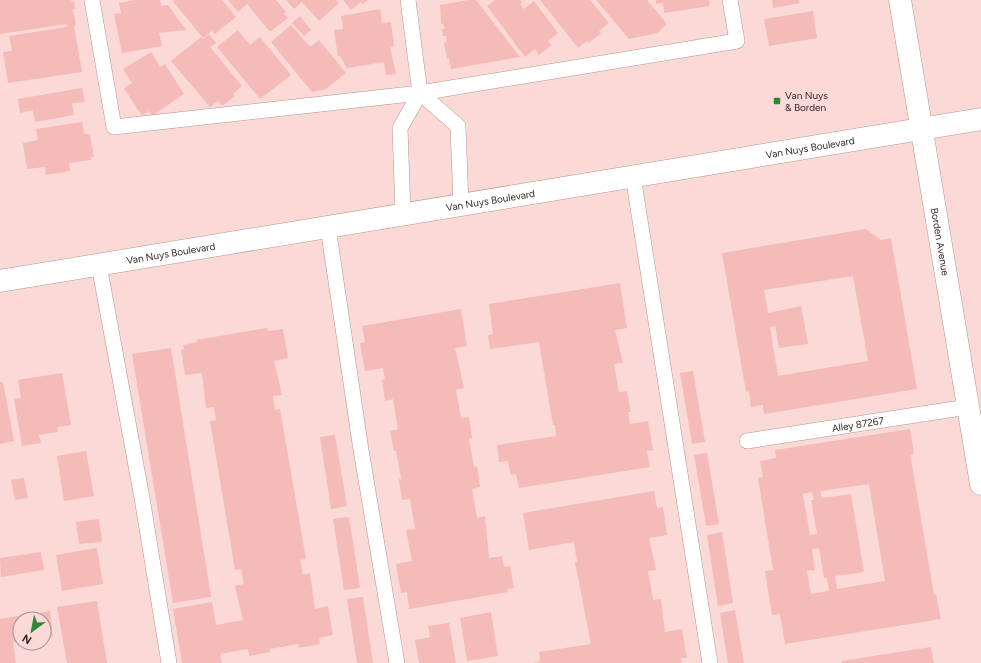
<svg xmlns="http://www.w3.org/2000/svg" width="981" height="663" font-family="Figtree,sans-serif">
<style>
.building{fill:#f4bbb8;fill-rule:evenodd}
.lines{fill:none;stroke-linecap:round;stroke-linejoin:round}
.service-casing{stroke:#b49593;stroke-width:16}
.minor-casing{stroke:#b49593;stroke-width:23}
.primary-casing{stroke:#b49593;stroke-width:23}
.service{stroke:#fff;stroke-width:15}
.minor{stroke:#fff;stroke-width:22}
.primary{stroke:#fff;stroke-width:22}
.poi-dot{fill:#2f8737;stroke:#fad9d7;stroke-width:1.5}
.labels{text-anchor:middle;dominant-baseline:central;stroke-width:4;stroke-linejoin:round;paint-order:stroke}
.poi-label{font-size:10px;fill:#312524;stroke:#fad9d7;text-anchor:start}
.street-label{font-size:10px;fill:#312524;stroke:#fad9d7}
</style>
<rect width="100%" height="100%" fill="#fad9d7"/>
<path class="building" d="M0 0H71L72 2H74L75 9H73L76 26H74L82 72 8 83 3 52 12 51 9 36 67 27 66 24 0 34Z
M135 0H160L161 6 168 5 186 30 159 33 162 46 122 53 114 14 121 13 119 3Z
M172 0H222L236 17 215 34 212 31 203 38Z
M228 0H276L286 12 284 14 288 18 270 32 247 4 238 12Z
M286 0H336L339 3 319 21 302 2 294 9Z
M343 0H368L363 4 361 2 351 10Z
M468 0H476L520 57 451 69 449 58 447 59 444 43 447 42 446 36H443L442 29H445L443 24H441L440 5Z
M495 0H520L522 2 520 4 524 9 534 1 558 33 548 41 552 45 539 55 535 49 525 57 487 6Z
M540 0H590L609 23 599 31 601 33 589 43 587 41 578 48Z
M596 0H647L667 24 657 33 629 39Z
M656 0H709L710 6 664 13 663 3 656 4Z
M772 0H799L800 3 773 8Z
M380 9 382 23 391 22 394 46 390 47 396 74 386 75 384 62 347 68 340 56 338 57 334 30 343 29 341 16Z
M813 11 817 38 769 46 764 19Z
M300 16 311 30 304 36 292 23Z
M291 25 310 47 319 40 346 73 326 89 312 92 271 42Z
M238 30 250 45 260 37 291 75 260 99 217 47Z
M209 34 216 43 210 47 242 86 233 94 235 96 222 106 218 101 210 107 171 61 201 37 203 39Z
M151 52 160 67 165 64 184 94 152 116 149 111 142 116 124 88 132 83 123 69Z
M82 88 85 102 72 103 74 115 35 122 33 110 20 113 18 99Z
M82 122 84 133 90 135 94 157H91V160L69 163 70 171 46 175 45 167 27 169 23 143 38 140 36 129Z
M866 229 881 240 891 238 917 389 764 414 763 405 751 407 749 391 746 392 722 253ZM853 276 868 361 778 376 770 327 775 326 779 348 808 344 801 306 768 313 764 290Z
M620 283 627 328 615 330 623 363 614 364 619 392 627 391 631 412H628L630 424 648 421 653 450 647 451 650 467 519 488 516 474 511 475 508 461 499 462 497 445 556 436 555 425H553L539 342 490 349 488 335 493 334 489 304Z
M461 309 467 346 455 348 464 388 456 390 461 418 469 417 472 438 469 439 474 467 477 466 480 487 472 489 477 518 485 516 489 558 502 556 504 567 510 566 514 588 507 589 508 592 409 609 407 592 401 593 396 564 412 561 406 530 415 529 410 499 402 500 399 479H401L396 451H394L390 431 398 429 393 399 385 401 382 380 385 379 383 368 365 371 360 343 365 342 362 326Z
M267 328 268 331 283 329 288 358 274 361 282 395 273 396 275 410 280 409 306 559 300 560 303 575 310 573 315 609 328 606 333 635 319 638 320 644 299 648 298 644 270 649V652L249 656 248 649 220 654 222 663H182L173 609 212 602 216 625 243 620 235 586 244 584 241 569 235 570 210 421 216 420 214 407 206 408 202 373 185 375 181 350 184 349 183 345 197 342 196 340Z
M171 348 211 597 173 603 132 354Z
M693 371 705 442 692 444 680 373Z
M62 373 71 425 57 427 58 432 39 435 41 443 22 446 14 399 21 398 18 380Z
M0 382H3L14 441 0 444Z
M910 429 914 454H910L934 595 936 594 941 619 785 644 780 614 772 615 765 571 773 570 758 478 763 477 760 461 776 458 775 450ZM869 484 885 581 837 589 835 576 864 572 851 494 822 498 820 491ZM812 492 814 500H811L817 534 810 535 803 494ZM819 548 824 578H827L829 591 811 594 807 571 815 570 812 549Z
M335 435 347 506 331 509 320 437Z
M86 451 94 496 64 501 57 456Z
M707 453 719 524 706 526 694 455Z
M24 478 28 498 15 500 11 480Z
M654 491 657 508 663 507 667 535 649 538 656 570 648 571 653 600 661 599 665 632 682 629 687 658H681L682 663H534L540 661 539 652 591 644 575 562H577L574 542 529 550 523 513Z
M349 517 360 588 344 590 333 519Z
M99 519 102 542 79 544 76 522Z
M722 532 733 603 718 606 707 535Z
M97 548 103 584 62 591 56 555Z
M41 552 44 570 1 577 0 558Z
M363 597 373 663H357L347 599Z
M97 601 107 663H67L57 607Z
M735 610 744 663H728L720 613Z
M50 611 53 637 44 639V619H20V642L13 643 16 663H0V619Z
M491 612 498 656 467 661 460 618Z
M449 623 456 663H419L415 640 430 637 428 626Z
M931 647 934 663H842V661Z"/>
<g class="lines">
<g class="service-casing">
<g id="service">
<path d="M92 0 114 127 420 93 737 41 730 0"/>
<path d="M420 93 458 126 461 205"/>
<path d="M633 176 710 663"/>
<path d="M403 214 400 128 420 93 408 0"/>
<path d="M328 227 361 450 397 663"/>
<path d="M99 265 142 498 169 663"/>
<path id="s1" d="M747 441 968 407"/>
</g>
</g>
<g class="minor-casing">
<g id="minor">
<path id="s2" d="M900 0 981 484"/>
</g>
</g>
<g class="primary-casing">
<g id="primary">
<path id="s3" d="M0 281 981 119"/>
</g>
</g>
<use href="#service" class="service"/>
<use href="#minor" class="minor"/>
<use href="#primary" class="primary"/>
</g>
<rect class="poi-dot" x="773" y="97" width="8" height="8" rx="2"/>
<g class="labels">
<g class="poi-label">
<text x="785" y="95">Van Nuys<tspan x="785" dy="12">&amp; Borden</tspan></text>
</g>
<g class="street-label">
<text stroke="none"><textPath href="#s3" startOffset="821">Van Nuys Boulevard</textPath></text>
<text stroke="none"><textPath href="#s3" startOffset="497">Van Nuys Boulevard</textPath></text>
<text stroke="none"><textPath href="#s2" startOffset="245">Borden Avenue</textPath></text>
<text stroke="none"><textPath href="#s3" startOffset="173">Van Nuys Boulevard</textPath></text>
<text stroke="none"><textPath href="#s1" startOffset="112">Alley 87267</textPath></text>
</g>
</g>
<g transform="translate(32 631) rotate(212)"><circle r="19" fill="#fad9d7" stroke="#aa918f"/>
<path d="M0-3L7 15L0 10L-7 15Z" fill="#2f8737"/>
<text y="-6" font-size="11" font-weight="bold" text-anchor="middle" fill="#312524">N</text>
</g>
</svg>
